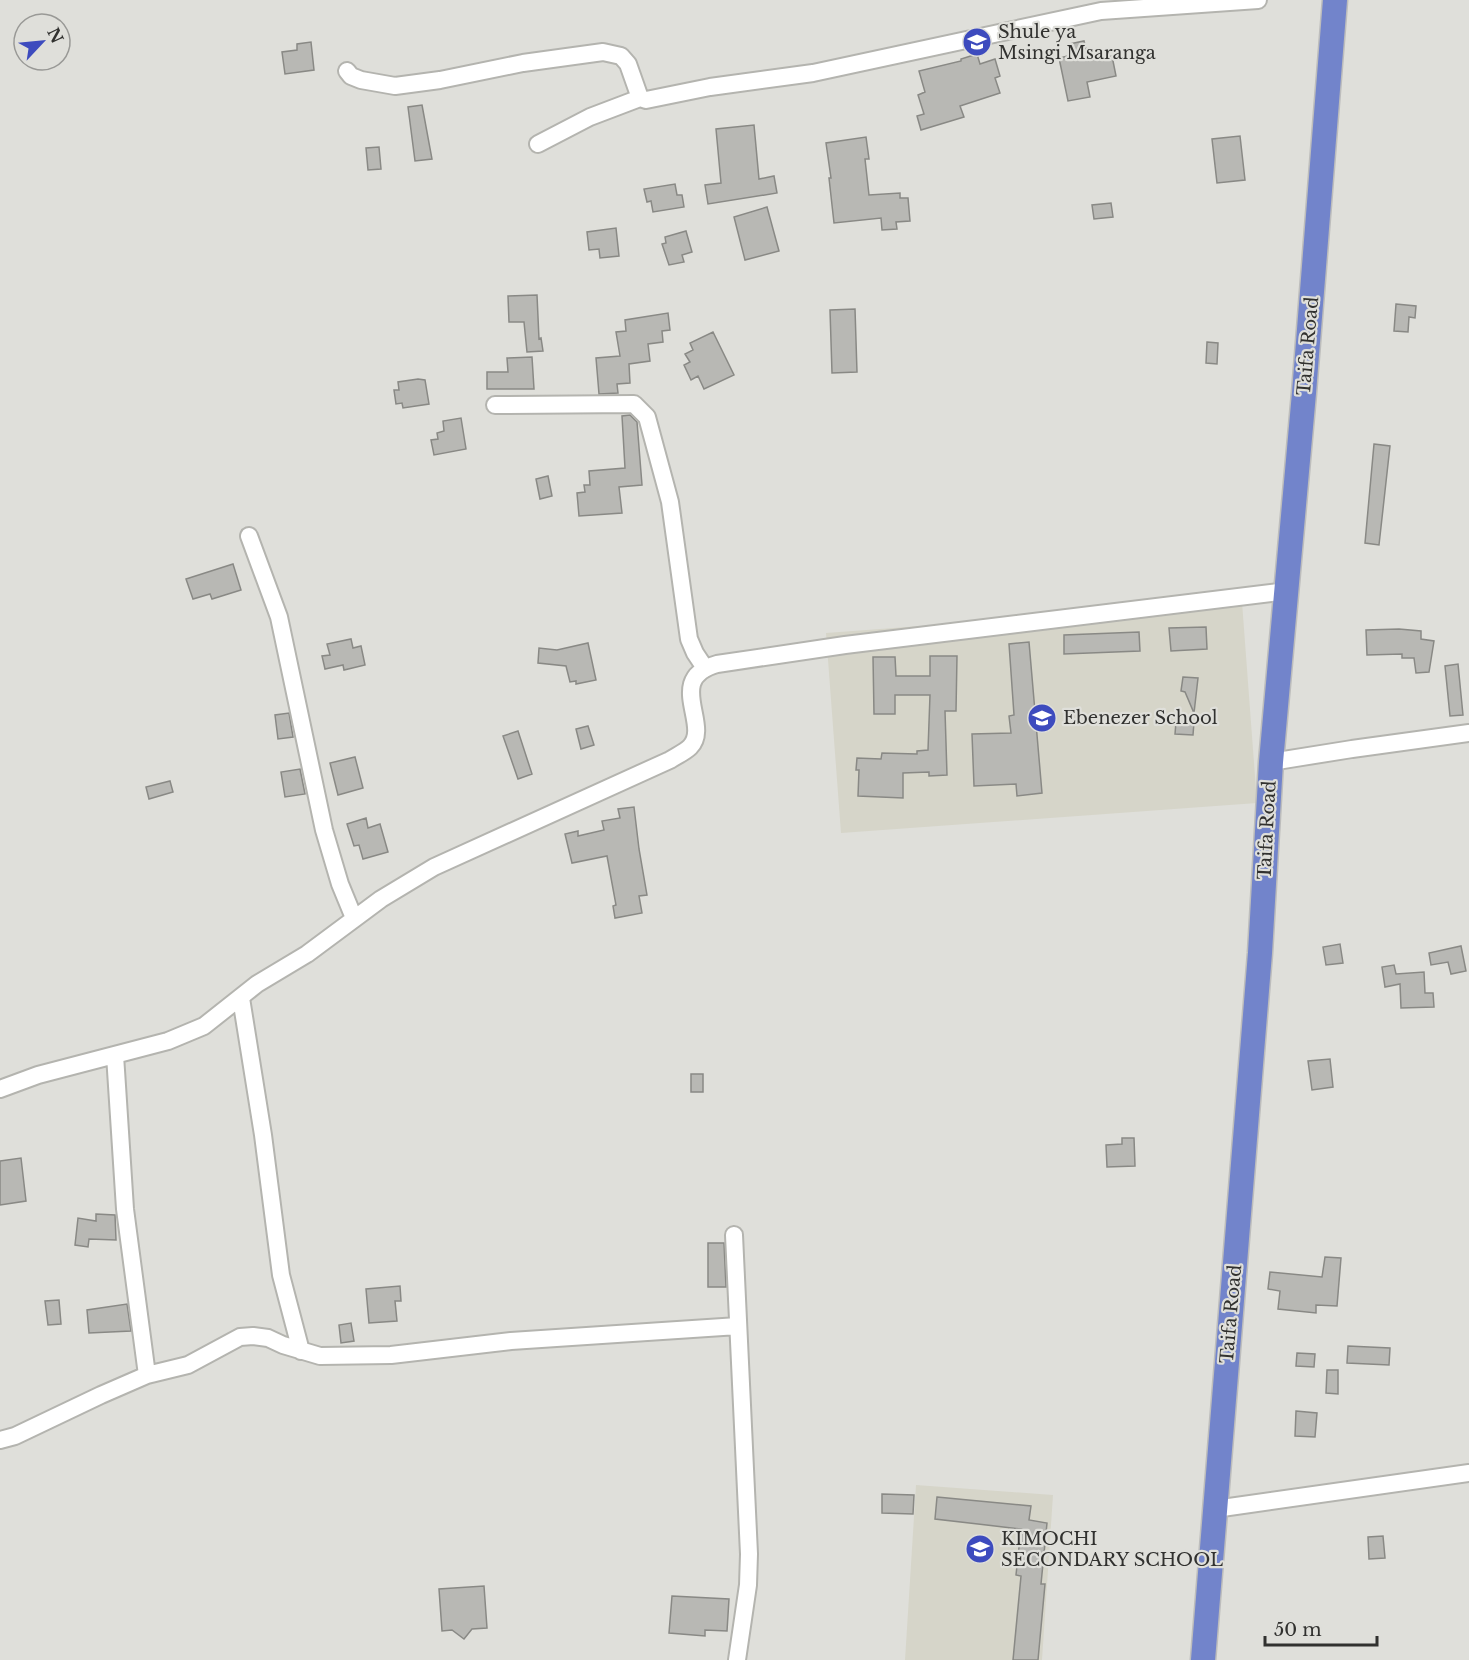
<svg xmlns="http://www.w3.org/2000/svg" width="1469" height="1660" font-family="'Libre Baskerville',serif">
<style>
.built{fill:#d6d5c9}
.building{fill:#b8b8b4;stroke:#898985;stroke-width:1.5}
.lines{fill:none;stroke-linecap:round;stroke-linejoin:round}
.minor-casing{stroke:#b4b4af;stroke-width:20}
.highway-casing{stroke:#bdbdbc;stroke-width:27}
.minor{stroke:#fff;stroke-width:16}
.highway{stroke:#7284cb;stroke-width:24}
.labels{text-anchor:middle;dominant-baseline:central;stroke-width:4.5;stroke-linejoin:round;paint-order:stroke}
.poi-label{font-size:18px;fill:#31312f;stroke:#dfdfda;text-anchor:start}
.street-label{font-size:18px;fill:#31312f;stroke:#dfdfda}
</style>
<rect width="100%" height="100%" fill="#dfdfda"/>
<path class="built" d="M1242 602 1257 803 841 833 826 633Z
M916 1485 1053 1495 1042 1660H905Z"/>
<path class="building" d="M1084 41 1087 53 1103 50 1105 58 1112 56 1116 76 1087 82 1090 97 1068 101 1059 58 1072 55 1069 44Z
M311 42 314 70 285 74 282 52 297 50V44Z
M977 54 980 64 995 59 1000 76 995 78 1000 93 960 106 964 117 921 130 917 116 924 114 918 95 925 92 919 71 961 61V59Z
M422 105 432 159 415 161 408 107Z
M754 125 759 179 774 176 777 193 708 204 705 185 721 183 716 129Z
M1240 136 1245 180 1217 183 1212 139Z
M866 137 869 159H865L869 195 900 193V198H908L910 221 896 222 897 229 882 230 881 218 834 223 829 178H831L826 143Z
M379 147 381 169 368 170 366 148Z
M675 184 677 195H682L684 207 653 212 651 201 647 202 644 189Z
M1111 203 1113 217 1094 219 1092 205Z
M767 207 779 251 745 260 734 217Z
M616 228 619 256 600 258 599 249 589 250 587 232Z
M686 231 692 252 682 255 684 262 669 265 662 244 666 243 665 237Z
M537 295 539 339 541 338 543 351 527 352 524 322H509L508 296Z
M1396 304 1416 306 1415 318 1409 317 1408 332 1394 331Z
M855 309 857 372 832 373 830 310Z
M668 313 670 330 662 331 663 342 648 344 650 361 629 364 630 383 617 384 618 393 599 394 596 358 620 356 616 332 626 331 625 320Z
M713 332 734 375 704 389 698 376 691 380 684 365 690 362 685 354 693 350 690 343Z
M1207 342 1218 343 1217 364 1206 363Z
M532 357 534 389H487V372H508L507 358Z
M418 379 425 380 429 404 403 408 402 403 396 404 394 390H399L398 382Z
M630 415 637 422 642 485 619 487 622 513 579 516 577 493 585 492 584 485H590L589 471 625 468 622 416Z
M461 418 466 449 434 455 431 440 438 439 437 433 444 431 443 421Z
M1374 444 1390 446 1379 545 1365 543Z
M548 476 552 496 540 499 536 479Z
M233 564 241 590 212 599 210 594 193 599 186 579Z
M1206 627 1207 649 1171 651 1169 628Z
M1399 629 1421 631V639L1434 641 1429 672 1416 673 1414 658H1402V654L1367 655 1366 630Z
M1139 632 1140 651 1064 654V635Z
M351 639 353 648 361 646 365 665 344 670 343 665 325 669 322 656 330 655 327 644Z
M1029 642 1042 793 1017 796 1016 784 974 786 972 734 1011 733 1009 716 1014 715 1009 644Z
M588 643 596 680 576 684V681L570 682 566 666 538 663 539 648 557 650Z
M930 656H957L956 711H945L947 775 929 776V772L903 773V798L858 796 859 770H856L857 758 881 759 882 753 917 754V751L928 750 930 695H895V714H874L873 657H895L896 676H930Z
M1458 664 1463 715 1450 716 1445 666Z
M1183 677 1198 678 1194 713 1185 692 1181 691Z
M289 713 293 737 278 739 275 715Z
M1176 722H1194L1193 735 1175 734Z
M588 726 594 745 581 749 576 729Z
M518 731 532 774 518 779 503 736Z
M355 757 363 788 338 795 330 763Z
M300 769 305 794 285 797 281 772Z
M170 781 173 792 149 799 146 787Z
M634 807 639 849 647 895 639 896 642 913 615 918 613 906 616 905 607 856 572 863 565 834 578 831V836L604 830 602 821 620 818 618 809Z
M366 818 368 828 380 824 388 852 363 859 359 845 354 846 347 824Z
M1340 944 1343 963 1326 965 1323 947Z
M1461 946 1466 971 1451 974 1448 962 1431 965 1429 953Z
M1394 965 1396 974 1424 972 1425 993H1433L1434 1007 1401 1008 1400 984 1385 987 1382 967Z
M1330 1059 1333 1087 1312 1090 1308 1061Z
M691 1074H703V1092H691Z
M1122 1138H1134L1135 1166 1107 1167 1106 1145 1122 1144Z
M21 1158 26 1201 0 1205V1161Z
M96 1214 115 1215 116 1240 89 1239 88 1247 75 1245 78 1218 96 1221Z
M708 1243H724L726 1287H708Z
M1325 1257 1341 1258 1337 1306 1316 1305V1313L1278 1309 1280 1291 1268 1289 1270 1272 1322 1277Z
M400 1286 401 1301H395L397 1321 369 1323 366 1289Z
M59 1300 61 1324 48 1325 45 1301Z
M127 1304 131 1331 89 1333 87 1310Z
M351 1323 354 1341 341 1343 339 1325Z
M1348 1346 1390 1348 1389 1365 1347 1363Z
M1297 1353 1315 1354 1314 1367 1296 1366Z
M1327 1370H1338V1394L1326 1393Z
M1296 1411 1317 1413 1315 1437 1295 1436Z
M882 1494 914 1495 913 1514 882 1513Z
M937 1497 1031 1506 1029 1520 1047 1523 1041 1584H1045L1038 1660H1013L1021 1576 1016 1575 1021 1529 935 1519Z
M1383 1536 1385 1558 1369 1559 1368 1537Z
M484 1586 487 1628 472 1629 464 1639 452 1630 442 1631 439 1589Z
M672 1596 729 1599 727 1631 705 1630V1636L669 1633Z"/>
<g class="lines">
<g class="minor-casing">
<path id="minor" d="M347 71 351 76 361 80 395 86 440 80 523 63 603 52 621 56 628 64 640 98 646 100 710 87 813 73 1101 11 1258 0
M538 144 590 117 640 98
M495 405 634 404 647 417 670 502 689 639 695 653 705 668
M249 536 279 617 324 830 340 884 354 918
M1271 762 1352 749 1469 733
M241 998 263 1135 281 1275 301 1351
M115 1055 125 1209 147 1375
M0 1089 38 1075 168 1041 204 1026 257 984 307 954 381 899 434 867 670 760C676 756 685 752 690 747 712 725 664 679 717 664L845 645 1287 591
M734 1235 749 1554 748 1585 737 1660
M0 1440 15 1436 101 1395 147 1375 188 1365 240 1337 253 1336 268 1338 283 1345 320 1356 391 1355 511 1341 738 1326
M1215 1509 1469 1473"/>
</g>
<g class="highway-casing">
<path id="highway" d="M1203 1660 1260 953 1271 762 1304 393 1335 0"/>
</g>
<use href="#minor" class="minor"/>
<use href="#highway" class="highway"/>
</g>
<defs>
<g id="school-disc" transform="scale(1.5)"><circle r="9.5" fill="#3d4bbe" stroke="#dfdfda"/><path d="M0-5L7-2L0 1L-7-2ZM-4 1L0 2.5L4 1V4Q0 6-4 4Z" fill="#fff"/></g>
</defs>
<g fill-rule="evenodd">
<use href="#school-disc" x="977" y="42"/>
<use href="#school-disc" x="1042" y="718"/>
<use href="#school-disc" x="980" y="1549"/>
</g>
<g class="labels">
<g class="poi-label">
<text x="998" y="32">Shule ya<tspan x="998" dy="21">Msingi Msaranga</tspan></text>
<text x="1063" y="718">Ebenezer School</text>
<text x="1001" y="1539">KIMOCHI<tspan x="1001" dy="21">SECONDARY SCHOOL</tspan></text>
</g>
<g class="street-label">
<text transform="translate(1308 346) rotate(-85)">Taifa Road</text>
<text transform="translate(1267 830) rotate(-87)">Taifa Road</text>
<text transform="translate(1231 1314) rotate(-85)">Taifa Road</text>
</g>
</g>
<g transform="translate(42 42) rotate(64)"><circle r="28" fill="#dfdfda" stroke="#999996" stroke-width="1.5"/>
<path d="M0-4.5L10 22L0 15L-10 22Z" fill="#3d4bbe"/>
<text y="-9" font-size="16" font-weight="bold" text-anchor="middle" fill="#31312f">N</text>
</g>
<path d="M1265 1636v9h112v-9" fill="none" stroke="#31312f" stroke-width="3"/>
<text x="1274" y="1636" font-size="18" fill="#31312f" stroke="#dfdfda" stroke-width="4.5" paint-order="stroke">50 m</text>
</svg>
